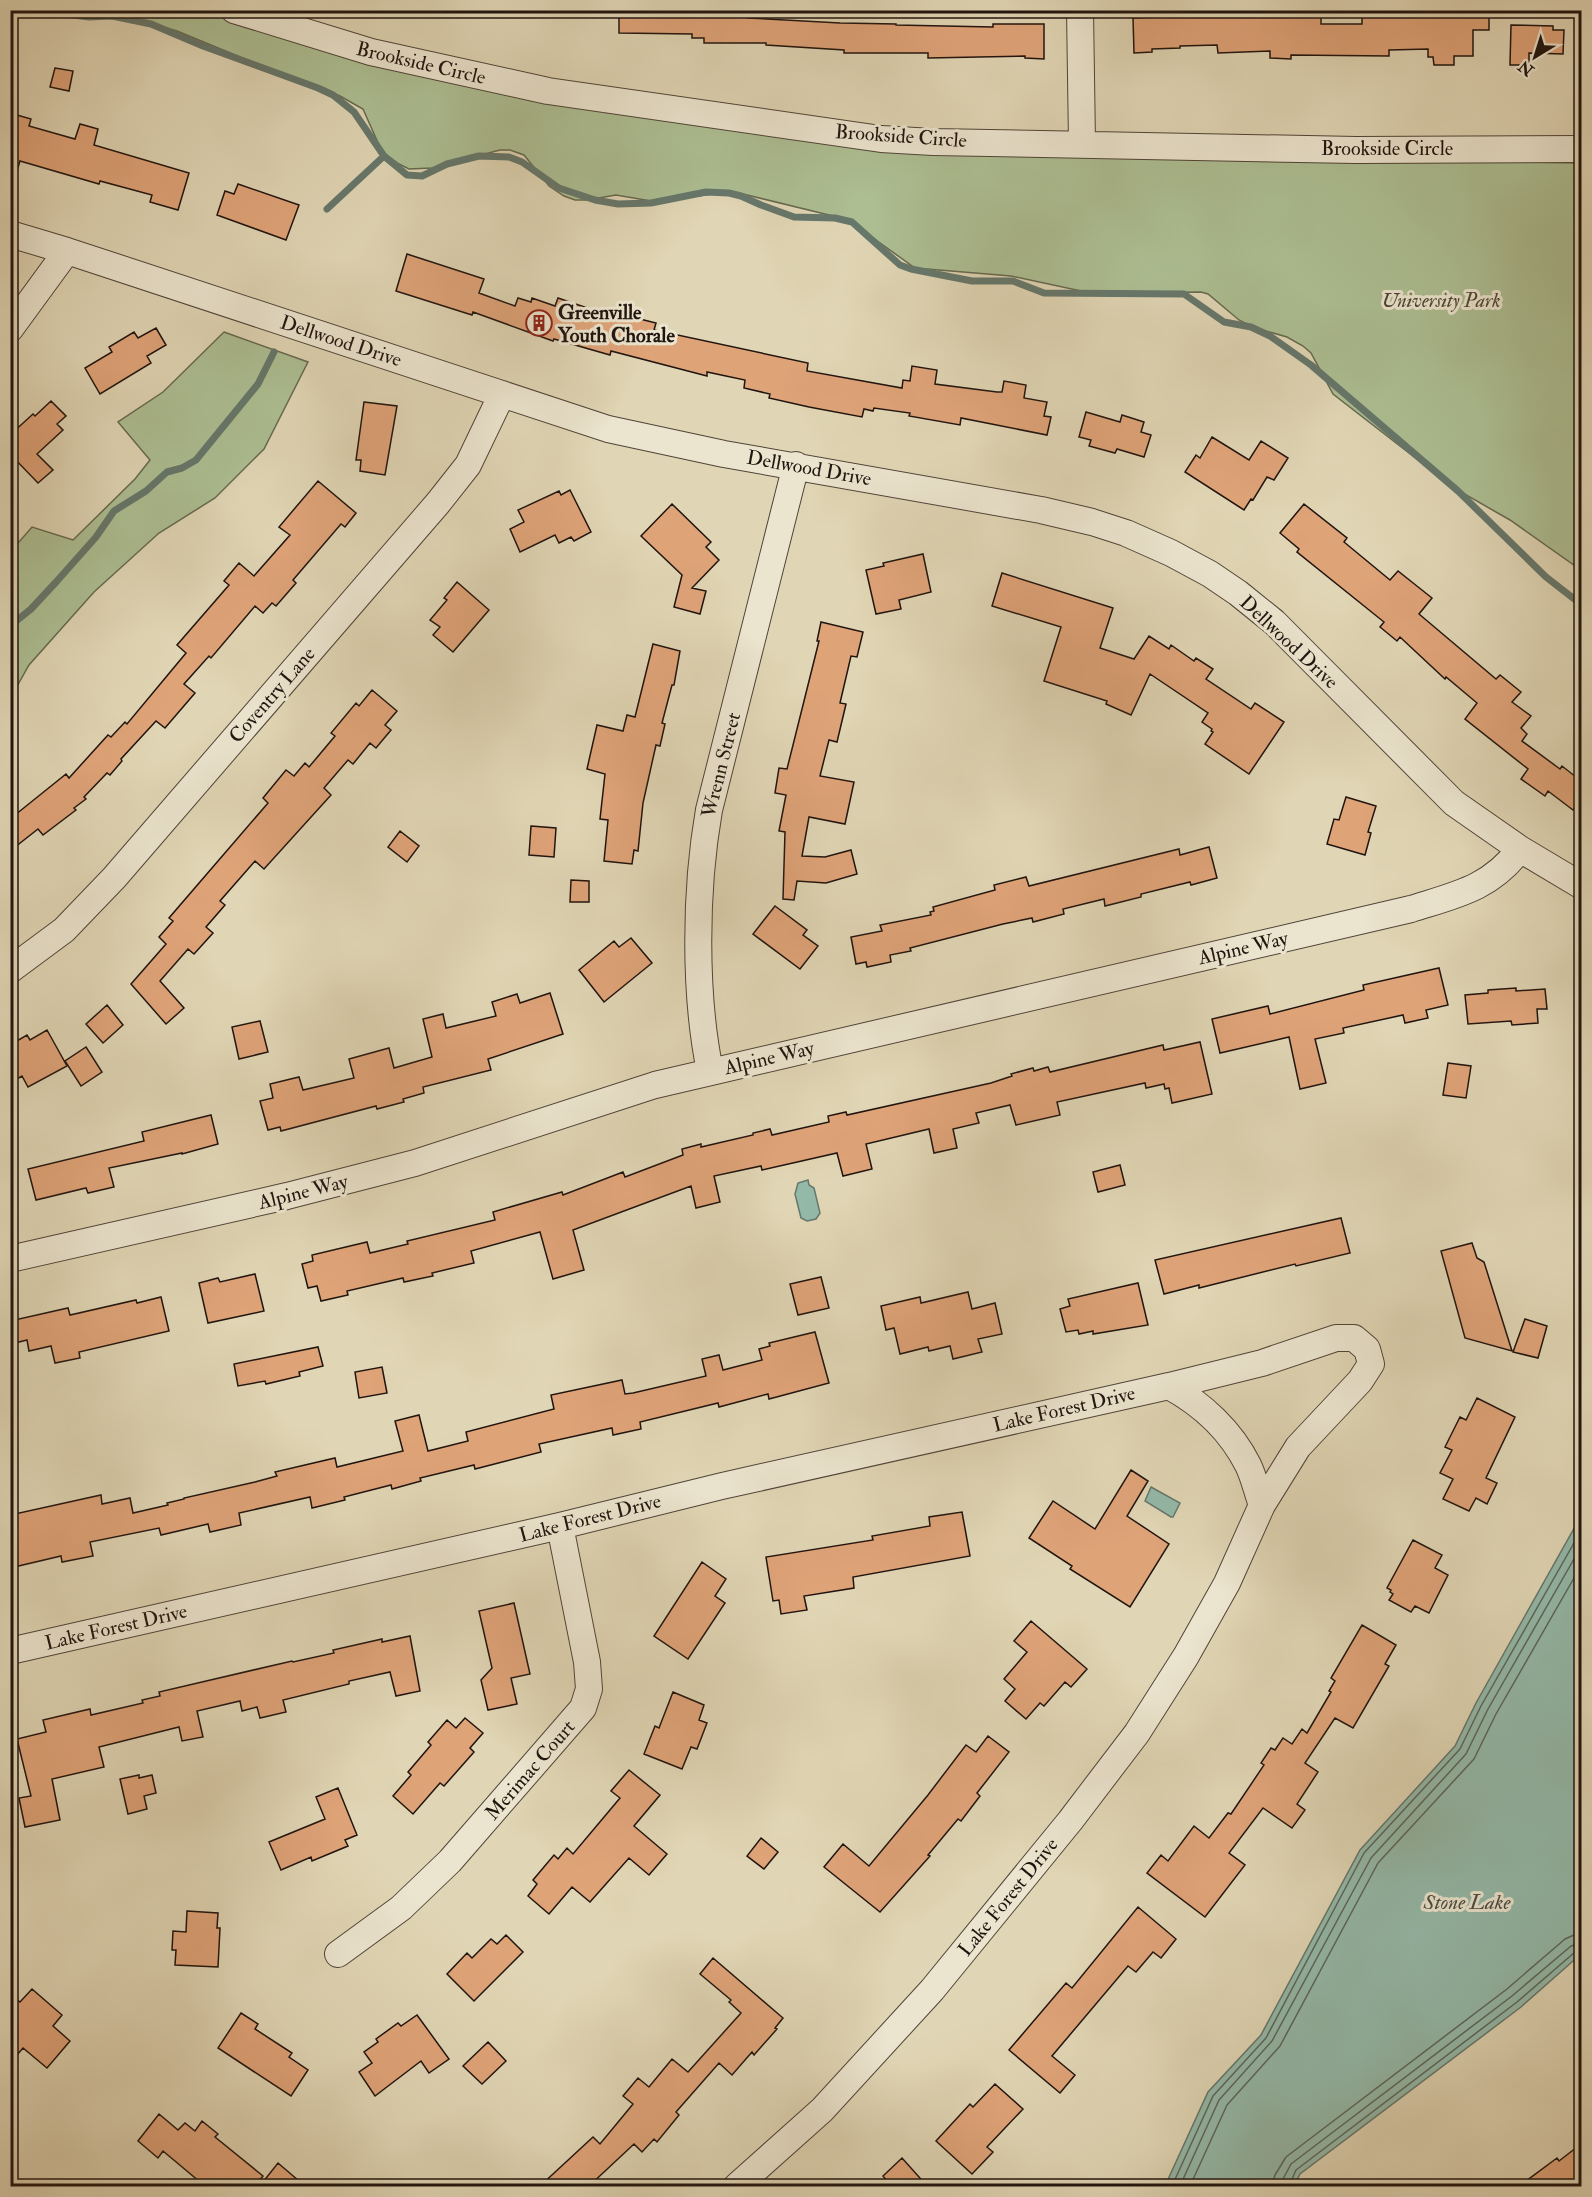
<svg xmlns="http://www.w3.org/2000/svg" width="1592" height="2197" font-family="'IM FELL Double Pica',serif">
<style>
.green{fill:#acbe92;stroke:#666950;stroke-width:1.5}
.water{fill:#94b9a9;stroke:#66776b;stroke-width:1.5}
.lines{fill:none;stroke-linecap:round;stroke-linejoin:round}
.shore{stroke:#5a665c;stroke-width:1.5}
.stream{stroke:#66776b;stroke-width:7}
.building{fill:#dfa378;stroke:#20140f;stroke-width:1.5}
.minor-casing{stroke:#504438;stroke-width:28}
.minor{stroke:#ebe4ce;stroke-width:26}
.labels{text-anchor:middle;dominant-baseline:central;stroke-width:6;stroke-linejoin:round;paint-order:stroke}
.street-label{font-size:20px;fill:#20140f;stroke:#ebe4ce}
.park-label{font-size:20px;font-style:italic;fill:#4a4736;stroke:#ebe4ce}
.poi-label{font-size:20px;font-weight:bold;fill:#20140f;stroke:#ebe4ce;text-anchor:start}
.water-label{font-size:21px;font-style:italic;fill:#494e45;stroke:#ebe4ce}
</style>
<rect width="100%" height="100%" fill="#e0d5b4"/>
<filter id="stains"><feTurbulence type="fractalNoise" baseFrequency=".00333" numOctaves="4"/><feColorMatrix values="0 0 0 0 .2 0 0 0 0 .09 0 0 0 0 .02 0 0 0 .5 -.17"/></filter>
<radialGradient id="worn" r=".72"><stop offset=".6" stop-color="#630" stop-opacity="0"/><stop offset="1" stop-color="#630" stop-opacity=".3"/></radialGradient>
<path class="green" d="M21 11H205L332 52 609 111 1407 160 1581 163V570L1510 520 1454 488 1333 394 1311 353 1303 346 1287 337 1252 327 1239 320 1208 294 1201 292 1126 293 1081 291 1011 276 915 268 859 228 837 217 739 193H719L657 202 616 195 587 200H575L564 196 549 186 524 155 510 150H500L432 168 409 169 399 164 384 153 379 145 363 109 340 96 281 74 177 31 149 23 73 14Z
M224 332 308 362 264 449 215 498 159 533 94 592 29 665 11 697V551L32 527 73 540 135 479 150 460 118 422 163 392Z"/>
<path class="water" d="M808 1180 809 1185 814 1188 820 1213 816 1219 807 1221 801 1218 795 1194 798 1183Z
M1151 1487 1180 1503 1173 1517H1171L1145 1501Z
M1581 1516V1954L1521 2007 1300 2174 1294 2186H1165L1208 2092 1261 2035 1360 1850 1455 1746 1476 1703Z"/>
<g class="lines">
<path class="shore" d="M1172 2186 1213 2096 1266 2038 1364 1853 1460 1749 1481 1706 1582 1529
M1180 2186 1219 2100 1272 2041 1371 1858 1466 1754 1488 1709 1582 1545
M1190 2186 1227 2105 1280 2046 1378 1863 1474 1759 1496 1714 1582 1564
M1272 2186 1275 2175 1286 2157 1507 1989 1565 1939 1574 1935 1582 1934
M1281 2186 1283 2179 1291 2164 1512 1996 1571 1946 1582 1943
M1289 2186 1296 2170 1517 2002 1575 1952 1582 1950"/>
<path class="stream" d="M36 10 89 17 112 16 151 24 203 46 318 88 333 95 354 112 384 156 407 175 422 176 447 164 479 156 509 157 522 162 559 188 595 200 618 204 651 203 706 192 729 193 741 196 761 205 794 217 835 218 852 222 900 265 911 269 972 281H1013L1044 293 1184 294 1224 322 1251 327 1270 336 1311 365 1458 491 1546 577 1582 605
M327 209 384 156
M10 626 31 609 57 581 96 537 114 511 146 491 167 472 182 468 196 460 258 384 274 352"/>
</g>
<path class="building" d="M619 10 715 11V14L748 15V18L840 23 896 24V25L993 27V24H1044V59L1025 58V56L928 58V53H844V50L766 45V43H704V38H692V34L619 33Z
M1158 10H1178L1179 17 1261 14 1321 15V24H1362V10H1489V30H1473V56H1454V65H1434L1433 57H1428V49L1389 50V56L1291 55V59L1270 58V51L1218 53 1217 45 1180 46V48L1152 49V52L1134 53 1133 18 1158 17Z
M1511 25 1553 26V30H1564L1563 54 1529 53V65H1510Z
M55 68 73 71 69 91 50 87Z
M10 113 31 119 29 126 75 139 80 124 98 129 94 145 189 173 178 210 150 202 152 195 100 181 99 184 20 161 16 174 10 173Z
M238 184 299 205 286 240 217 215 225 191 234 194Z
M407 254 484 279 479 293 515 306 518 298 531 302 532 298 555 306 558 298 599 312 600 309 656 323 654 330 808 363 807 371 902 388 903 380 910 381 912 366 937 370 935 384 997 392H1002L1004 381 1026 385 1024 398 1047 402 1044 416 1051 417 1047 435 961 418 960 425 909 416 910 413 874 408 873 411 864 409 862 417 809 407 769 398 770 394 744 388 745 380 707 372V376L611 351 610 355 554 339 553 341 473 312 472 315 396 291Z
M156 328 166 345 147 356 151 363 100 394 85 368 112 352 109 347 134 332 138 338Z
M51 401 66 416 57 424 63 430 37 454 53 470 38 483 10 454V435L33 414 35 416Z
M364 402 397 406 385 475 360 471 361 460H356Z
M1086 412 1120 422 1122 415 1144 422 1141 432 1151 435 1144 457 1117 449 1115 453 1089 446 1091 440 1079 437Z
M1212 437 1249 460 1261 441 1288 458 1274 480 1267 477 1253 500 1251 499 1244 510 1185 472 1196 455 1200 458Z
M318 481 356 513 345 527 341 524 293 580 296 583 276 606 272 603 263 613 255 606 211 658 209 656 184 684 195 693 165 728 156 721 121 759 122 761 110 775 107 773 84 797 86 799 74 808 76 810 43 835 38 829 10 851V819L66 774 69 778 108 735 111 737 125 722 127 724 186 653 177 645 229 585 224 581 239 563 254 576 290 535 279 527Z
M570 490 591 532 574 541 571 537 559 543 555 535 520 552 510 529 524 522 518 510 559 491 561 495Z
M672 504 711 542 706 547 719 560 692 588 706 591 700 614 674 607 682 575 641 536Z
M1304 504 1347 538 1344 542 1390 580 1398 571 1432 598 1419 614 1496 679 1500 675 1521 692 1512 702 1531 716 1521 728 1527 734 1522 741 1560 769 1562 766 1581 781V799L1573 810 1548 791 1545 796 1521 779 1528 769 1465 719 1477 703 1446 677 1445 679 1400 637 1397 641 1380 627 1384 622 1297 552 1299 549 1280 533Z
M923 554 931 592 899 600 901 609 876 614 866 570 884 566 883 563Z
M1002 573 1113 608 1100 648 1134 659 1149 636 1169 649 1171 645 1194 661 1196 658 1213 669 1206 679 1251 709 1255 703 1284 722 1249 774 1205 744 1213 732 1211 731 1212 729 1202 722 1208 713 1150 674 1131 715 1106 704 1107 701 1044 681 1061 627 992 606Z
M457 582 489 610 453 652 433 635 440 627 430 620 447 600 444 598Z
M821 622 863 632 857 657 851 656 840 703 846 704 837 742 829 740 820 776 854 782 845 824 809 817 802 856 825 857 851 850 857 874 826 883 797 881 794 900 783 899 785 832 779 831 786 795 775 793 779 768 787 769 819 641H817Z
M653 644 680 651 674 685H672L662 723 665 724 660 746 656 745 643 803 638 851 634 850 632 864 604 861 608 820 600 819 605 774 587 769 597 725 623 731 627 715 635 717Z
M372 690 397 711 385 725 391 730 376 748 370 743 353 764 348 760 324 788 331 795 264 869 255 861 220 901 225 905 206 927 213 933 194 954 188 949 160 981 184 1008 166 1024 131 984 166 944 159 937 173 921 169 918 268 803 263 798 286 770 294 776 305 763 309 767 335 736 331 733 356 703 359 706Z
M1346 797 1376 806 1368 832 1371 833 1365 855 1327 844 1334 819 1339 820Z
M531 826 556 828 554 857 529 855Z
M400 831 419 846 407 862 388 847Z
M1209 847 1217 878 1191 885 1190 882 1141 894V897L1105 906 1104 899 1063 909 1064 914 1033 922 1032 918 1003 924 910 948 911 951 890 955 891 962 867 967 866 962 856 964 851 937 882 931 880 925 931 915 930 912 934 911 933 907 995 890 994 885 1026 877 1029 886 1179 849 1180 855Z
M571 880 589 881V902H570Z
M775 906 807 930 803 935 818 946 800 969 753 934Z
M631 938 652 963 604 1002 579 970 614 941 619 947Z
M1439 968 1448 1005 1426 1010 1428 1018 1405 1023 1403 1015 1343 1028 1344 1033 1315 1039 1326 1083 1300 1089 1289 1037 1220 1053 1212 1019 1268 1006 1270 1014 1364 990 1363 985Z
M1516 988V991L1545 989 1547 1009H1537L1538 1023 1512 1025 1511 1021 1468 1024 1465 995 1488 993V990Z
M550 993 563 1034 488 1059 491 1070 423 1087 424 1093 403 1099 404 1102 377 1109 376 1106 281 1131 280 1127 268 1130 260 1101 273 1098 270 1084 299 1077 303 1090 354 1078 349 1059 389 1048 394 1068 432 1057 423 1019 443 1014 446 1028 496 1016 492 1002 517 994 520 1003Z
M107 1005 123 1025 103 1043 86 1024Z
M260 1021 268 1052 239 1059 232 1027Z
M47 1030 67 1066 28 1087 22 1076 10 1083V1045L27 1035 30 1040Z
M1200 1042 1212 1094 1172 1103 1169 1088 1165 1089 1164 1084 1146 1088 1145 1083 1057 1102 1060 1115 1016 1125 1010 1105 976 1113 979 1123 953 1129 957 1148 934 1153 929 1129 866 1144 872 1169 843 1176 837 1153 762 1170 761 1166 714 1176 720 1202 696 1208 691 1186 573 1230 584 1270 553 1279 540 1232 471 1251 474 1263 432 1273 433 1276 404 1282 403 1278 347 1291 348 1295 321 1301 317 1286 308 1288 302 1264 313 1261 312 1255 367 1242 370 1253 408 1244 407 1241 495 1220 493 1212 562 1192 563 1195 623 1172 625 1177 683 1155 682 1149 701 1144V1147L753 1135V1133L770 1129 772 1135 829 1122 828 1116 846 1112 847 1115 991 1083 1012 1076 1011 1074 1033 1068 1034 1071 1048 1067 1050 1072 1163 1045 1164 1050Z
M86 1047 102 1072 81 1086 65 1061Z
M1448 1063 1471 1066 1466 1098 1443 1095Z
M211 1115 218 1144 182 1154V1153L109 1168 114 1187 88 1193 86 1188 36 1200 28 1169 144 1141 142 1132Z
M1120 1165 1125 1185 1098 1192 1093 1172Z
M1341 1218 1350 1253 1296 1266 1295 1264 1199 1288V1285L1164 1294 1155 1260Z
M1472 1243 1477 1258 1484 1262 1512 1351 1465 1338 1441 1251Z
M255 1274 264 1311 208 1323 199 1283 218 1278 220 1282Z
M821 1277 829 1308 798 1315 790 1284Z
M1138 1283 1148 1325 1093 1334V1331L1079 1334 1078 1330 1066 1332 1060 1309 1070 1306 1068 1299Z
M968 1292 972 1309 995 1303 1002 1334 978 1339 982 1352 953 1359 950 1346 929 1351 928 1347 900 1354 894 1328 886 1330 881 1306 920 1297 921 1303Z
M161 1297 169 1331 79 1352 80 1358 55 1363 51 1346 29 1351 27 1340 15 1343 10 1321 68 1308 70 1315 136 1300 137 1303Z
M1525 1319 1547 1326 1538 1358 1513 1352Z
M815 1332 829 1383 769 1399 768 1394 719 1407 718 1403 640 1422 641 1429 613 1435 612 1428 539 1444 541 1452 475 1469 474 1465 420 1478 421 1481 392 1489 391 1485 344 1497 345 1500 312 1508 310 1497 239 1513 241 1525 210 1532 208 1524 161 1535 159 1528 90 1542 93 1556 62 1562 61 1556 10 1568V1515L101 1495 102 1504 130 1498 133 1513 168 1505 167 1503 184 1499V1498L255 1482 277 1476 275 1472 335 1458 337 1467 403 1451 395 1421 419 1415 428 1451 468 1441 466 1432 554 1409 551 1395 622 1380 625 1394 633 1393 706 1376 702 1359 719 1355 723 1370 762 1360 759 1349 770 1346 769 1343Z
M318 1347 323 1366 299 1372 300 1376 266 1384 265 1381 238 1386 234 1364Z
M382 1367 387 1393 359 1398 355 1372Z
M1477 1398 1515 1417 1486 1478 1497 1483 1487 1504 1476 1498 1469 1511 1443 1499 1453 1479 1440 1473 1452 1450 1445 1447 1460 1417 1466 1420Z
M1131 1470 1148 1481 1127 1516 1169 1544 1130 1607 1070 1569 1072 1566 1029 1538 1053 1501 1095 1529Z
M962 1512 970 1556 853 1577 854 1588 804 1596 807 1610 781 1614 779 1600 773 1601 766 1557 873 1540 872 1536 930 1526 929 1517Z
M1413 1540 1442 1555 1435 1568 1448 1575 1429 1613 1415 1606 1411 1612 1389 1600 1393 1594 1390 1592 1391 1590 1387 1588Z
M702 1562 726 1579 715 1596 725 1603 688 1659 654 1636Z
M514 1603 530 1674 511 1678 517 1704 488 1710 481 1680 492 1668 479 1611Z
M1031 1621 1087 1669 1071 1687 1065 1682 1044 1706 1040 1703 1026 1719 1005 1701 1015 1689 1004 1679 1027 1652 1014 1641Z
M1362 1625 1396 1645 1385 1664 1389 1666 1353 1728 1335 1718 1305 1763 1318 1772 1297 1804 1305 1810 1292 1828 1263 1808 1229 1853 1245 1865 1205 1917 1147 1873 1161 1855 1168 1861 1194 1826 1209 1838 1228 1813 1231 1814 1264 1765 1261 1763 1271 1748 1275 1750 1283 1738 1292 1744 1302 1729 1307 1733 1331 1692 1329 1691 1335 1681 1331 1678Z
M410 1636 420 1691 396 1696 390 1672 349 1681V1684L283 1700 286 1712 260 1718 257 1707 242 1711 240 1701 197 1711 203 1737 182 1741 179 1727 99 1747 104 1767 52 1779 60 1820 25 1827 19 1798 31 1796 17 1739 46 1732 43 1720 90 1709 91 1715 143 1703 142 1700 160 1696 159 1692 292 1661 293 1662 334 1653 333 1650 382 1639V1642Z
M673 1692 704 1705 699 1720 707 1723 697 1749 691 1747 682 1769 644 1754 655 1726 659 1728Z
M465 1718 483 1733 470 1748 474 1752 444 1786 440 1783 413 1814 393 1796 411 1775 408 1772 431 1745 428 1742 447 1720 456 1728Z
M988 1736 1009 1752 977 1793 980 1796 961 1821 958 1819 928 1855 930 1856 880 1912 824 1867 843 1844 869 1866 928 1795 966 1745 976 1752Z
M629 1770 660 1795 634 1826 667 1854 649 1875 629 1858 590 1902 572 1887 549 1914 528 1896 537 1884 533 1880 554 1855 558 1859 567 1848 573 1854 620 1798 611 1791Z
M139 1775V1778L152 1775 156 1793 144 1796 147 1809 128 1814 120 1779Z
M338 1788 357 1835 345 1840 348 1846 312 1861 311 1857 281 1870 269 1842 325 1819 316 1797Z
M761 1838 778 1852 764 1869 747 1856Z
M1138 1907 1176 1939 1161 1958 1153 1952 1136 1972 1128 1966 1052 2056 1075 2075 1060 2093 1009 2050 1066 1983 1072 1988Z
M187 1911 218 1913 217 1928H220L218 1967 175 1965 176 1950H172L173 1931 186 1932Z
M506 1935 523 1952 474 2001 447 1974 467 1953 472 1958 491 1939 497 1944Z
M713 1958 783 2018 775 2028 777 2029 754 2055 752 2052 732 2075 719 2063 676 2112 679 2115 657 2142 654 2139 642 2152 634 2144 588 2187H539L593 2137 600 2144 633 2104 623 2096 638 2078 649 2087 672 2059 688 2072 741 2013 729 2002 731 2000 700 1974Z
M32 1989 62 2015 53 2026 70 2041 47 2068 23 2048 10 2063V1994L20 2002Z
M241 2013 258 2024 255 2029 292 2053 289 2057 308 2070 291 2096 218 2048Z
M417 2015 449 2059 429 2073 421 2061 375 2096 359 2072 372 2063 364 2052 378 2042 376 2039 398 2023 401 2026Z
M488 2042 506 2061 482 2084 463 2066Z
M995 2084 1023 2109 987 2147 993 2152 972 2174 936 2141 970 2104 973 2107Z
M159 2114 178 2130 185 2123 195 2131 202 2121 218 2134 215 2137 263 2176 254 2187H206L163 2151 158 2158 138 2141Z
M1581 2144V2187H1518L1557 2158 1559 2161Z
M902 2158 928 2187H892L883 2176Z
M278 2163 306 2187H259Z"/>
<g class="lines">
<g class="minor-casing">
<path id="minor" d="M234 10 371 52 548 91 881 139 933 142 1356 150 1582 149
M1080 10 1082 143
M10 234 67 251 608 429 724 454 1041 510 1092 522 1126 533 1171 553 1210 574 1238 593 1274 622 1454 803 1520 849 1582 886
M10 329 67 251
M10 970 64 930 114 878 438 503 468 465 502 394
M710 1071C694 993 695 890 709 810L796 465
M10 1259 287 1196 415 1163 655 1085 1411 909C1455 895 1490 889 1520 849
M1169 1386 1262 1363 1336 1338H1354L1367 1349 1371 1364 1360 1381 1298 1447 1262 1505
M10 1651 560 1526 722 1486 1169 1386C1202 1404 1231 1431 1248 1465 1254 1477 1257 1492 1262 1505L1227 1583 1186 1656 1137 1733 1070 1821 932 1990 822 2110 737 2186
M338 1954 401 1908 450 1861 583 1708 589 1689 587 1662 560 1526"/>
</g>
<use href="#minor" class="minor"/>
</g>
<defs>
<g id="building-ring" transform="scale(1.35)"><circle r="9.5" fill="#ebe4ce" stroke="#8f2418" stroke-width="1.5"/><path d="M-4-6H4V6H1V3H-1V6H-4ZM-2.5-4.3h1.7v1.8h-1.7ZM.8-4.3h1.7v1.8H.8ZM-2.5-1h1.7V.8h-1.7ZM.8-1h1.7V.8H.8Z" fill="#8f2418"/></g>
</defs>
<g fill-rule="evenodd">
<use href="#building-ring" x="539" y="323"/>
</g>
<g class="labels">
<g class="street-label">
<text transform="translate(421 63) rotate(13)">Brookside Circle</text>
<text transform="translate(901 136) rotate(4)">Brookside Circle</text>
<text x="1387" y="148">Brookside Circle</text>
<text transform="translate(341 341) rotate(18)">Dellwood Drive</text>
<text transform="translate(809 468) rotate(10)">Dellwood Drive</text>
<text transform="translate(1289 642) rotate(43)">Dellwood Drive</text>
<text transform="translate(272 695) rotate(-49)">Coventry Lane</text>
<text transform="translate(721 765) rotate(-76)">Wrenn Street</text>
<text transform="translate(1243 948) rotate(-13)">Alpine Way</text>
<text transform="translate(769 1058) rotate(-13)">Alpine Way</text>
<text transform="translate(303 1192) rotate(-14)">Alpine Way</text>
<text transform="translate(1064 1409) rotate(-13)">Lake Forest Drive</text>
<text transform="translate(590 1518) rotate(-14)">Lake Forest Drive</text>
<text transform="translate(116 1627) rotate(-13)">Lake Forest Drive</text>
<text transform="translate(530 1770) rotate(-49)">Merimac Court</text>
<text transform="translate(1008 1897) rotate(-51)">Lake Forest Drive</text>
</g>
<g class="park-label">
<text x="1441" y="300">University Park</text>
</g>
<g class="poi-label">
<text x="558" y="312">Greenville<tspan x="558" dy="23">Youth Chorale</tspan></text>
</g>
<g class="water-label">
<text x="1467" y="1902">Stone Lake</text>
</g>
</g>
<rect width="1592" height="2197" fill="none" stroke="#e0d5b4" stroke-width="36"/>
<rect x="12" y="12" width="1568" height="2173" fill="none" stroke="#20140f" stroke-width="3"/>
<rect x="18" y="18" width="1556" height="2161" fill="none" stroke="#20140f" stroke-width="1.5"/>
<g transform="translate(1535 57) rotate(218)" stroke="#ebe4ce" stroke-width="4.5" paint-order="stroke">
<path d="M0-4.5L10 22L0 15L-10 22Z" fill="#20140f"/>
<text y="-9" font-size="16" font-weight="bold" text-anchor="middle" fill="#20140f">N</text>
</g>
<rect width="100%" height="100%" filter="url(#stains)"/>
<rect width="100%" height="100%" fill="url(#worn)"/>
</svg>
